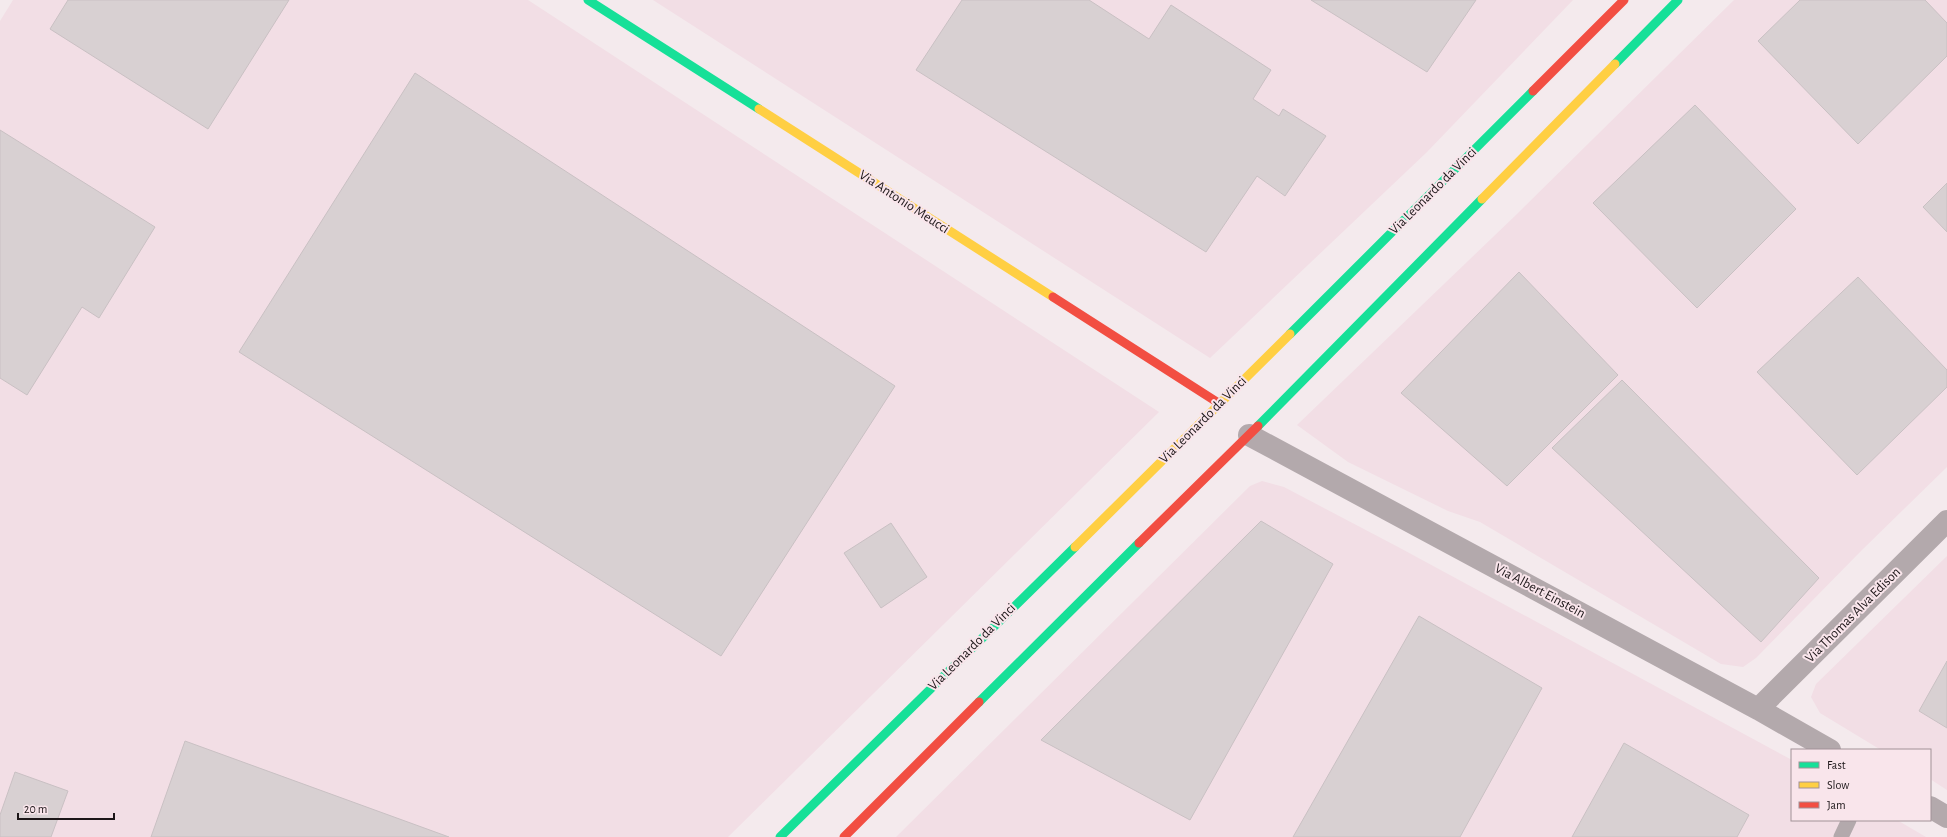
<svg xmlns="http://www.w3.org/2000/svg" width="1947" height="837" font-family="'Alegreya Sans',sans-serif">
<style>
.built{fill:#f2dee5}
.building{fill:#d8d0d2;stroke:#c9c0c3}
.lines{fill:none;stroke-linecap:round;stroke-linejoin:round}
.lane{stroke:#b3a9ac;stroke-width:15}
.street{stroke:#b3a9ac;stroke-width:22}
.fast{stroke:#16e098;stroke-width:9}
.slow{stroke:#ffcf43;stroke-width:9}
.jam{stroke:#f24e42;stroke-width:9}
.labels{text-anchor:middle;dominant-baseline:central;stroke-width:4;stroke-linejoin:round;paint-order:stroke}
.street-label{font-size:14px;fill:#1c1618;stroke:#f9e5eb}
</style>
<rect width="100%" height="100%" fill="#f4eaed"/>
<path class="built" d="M13 0H528L1159 412 728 837H0V21Z
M653 0H1573L1427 152 1210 358Z
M1734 0H1947V467L1862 550 1756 658 1743 667 1721 664 1480 522 1448 511 1348 462 1297 425 1517 214Z
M1262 481 1284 487 1400 548 1792 760V820H1897L1926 837H896L1250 486Z
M1947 556V790L1930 779V750H1881L1820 713 1811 697 1816 684Z"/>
<path class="building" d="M68 0H289L208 129 50 29Z
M962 0H1089L1149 39 1171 5 1271 70 1253 99 1279 116 1283 109 1326 136 1285 196 1257 176 1206 252 916 70Z
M1311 0H1476L1427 72Z
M1800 0H1925L1947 23V56L1858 144 1758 41Z
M415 73 895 386 721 656 239 352Z
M1695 105 1796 209 1697 308 1593 203Z
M0 130 155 227 99 318 82 307 27 395 0 378Z
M1947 183V232L1923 207Z
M1519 272 1618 375 1507 486 1401 393Z
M1858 277 1947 370V387L1857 475 1757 372Z
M1622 380 1819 578 1761 642 1552 448Z
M1261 521 1333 564 1190 820 1041 740Z
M891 523 927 577 881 608 844 553Z
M1419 616 1542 688 1460 837H1293Z
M1947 661V728L1919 711Z
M185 741 449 837H151Z
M1624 743 1749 815 1737 837H1572Z
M15 772 68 791 51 837H0V815Z"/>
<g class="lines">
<path class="lane" d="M1841 837 1849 820"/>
<path class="street" d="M1249 435 1758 709 1830 750
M1758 709 1947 521
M1930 807 1947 817"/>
<path class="fast" d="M588 0 759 109
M1615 64 1678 0
M1290 334 1533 91
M1258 426 1482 199
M979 702 1139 543
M780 837 1075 547"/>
<path class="slow" d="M759 109 1053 297
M1482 199 1615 64
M1075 547 1290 334"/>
<path class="jam" d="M1533 91 1624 0
M1053 297 1220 404
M1139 543 1258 426
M844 837 979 702"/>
</g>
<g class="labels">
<g class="street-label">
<text transform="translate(1433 191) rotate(-45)">Via Leonardo da Vinci</text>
<text transform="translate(904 202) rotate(33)">Via Antonio Meucci</text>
<text transform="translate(1203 420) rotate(-45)">Via Leonardo da Vinci</text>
<text transform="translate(1540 591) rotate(28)">Via Albert Einstein</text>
<text transform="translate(1853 615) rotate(-45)">Via Thomas Alva Edison</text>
<text transform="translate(972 647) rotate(-45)">Via Leonardo da Vinci</text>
</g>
</g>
<rect x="1791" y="749" width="140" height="72" fill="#f9e5eb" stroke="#a19297"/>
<rect x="1799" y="762" width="20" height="6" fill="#16e098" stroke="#a19297"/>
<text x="1827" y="769" font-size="12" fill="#1c1618">Fast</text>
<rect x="1799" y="782" width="20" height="6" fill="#ffcf43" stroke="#a19297"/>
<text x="1827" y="789" font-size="12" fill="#1c1618">Slow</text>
<rect x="1799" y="802" width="20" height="6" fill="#f24e42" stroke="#a19297"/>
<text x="1827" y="809" font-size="12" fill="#1c1618">Jam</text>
<path d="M18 813v6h96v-6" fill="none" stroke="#1c1618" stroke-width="2"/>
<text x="24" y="813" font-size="12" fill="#1c1618" stroke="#f9e5eb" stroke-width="3" paint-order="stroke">20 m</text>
</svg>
